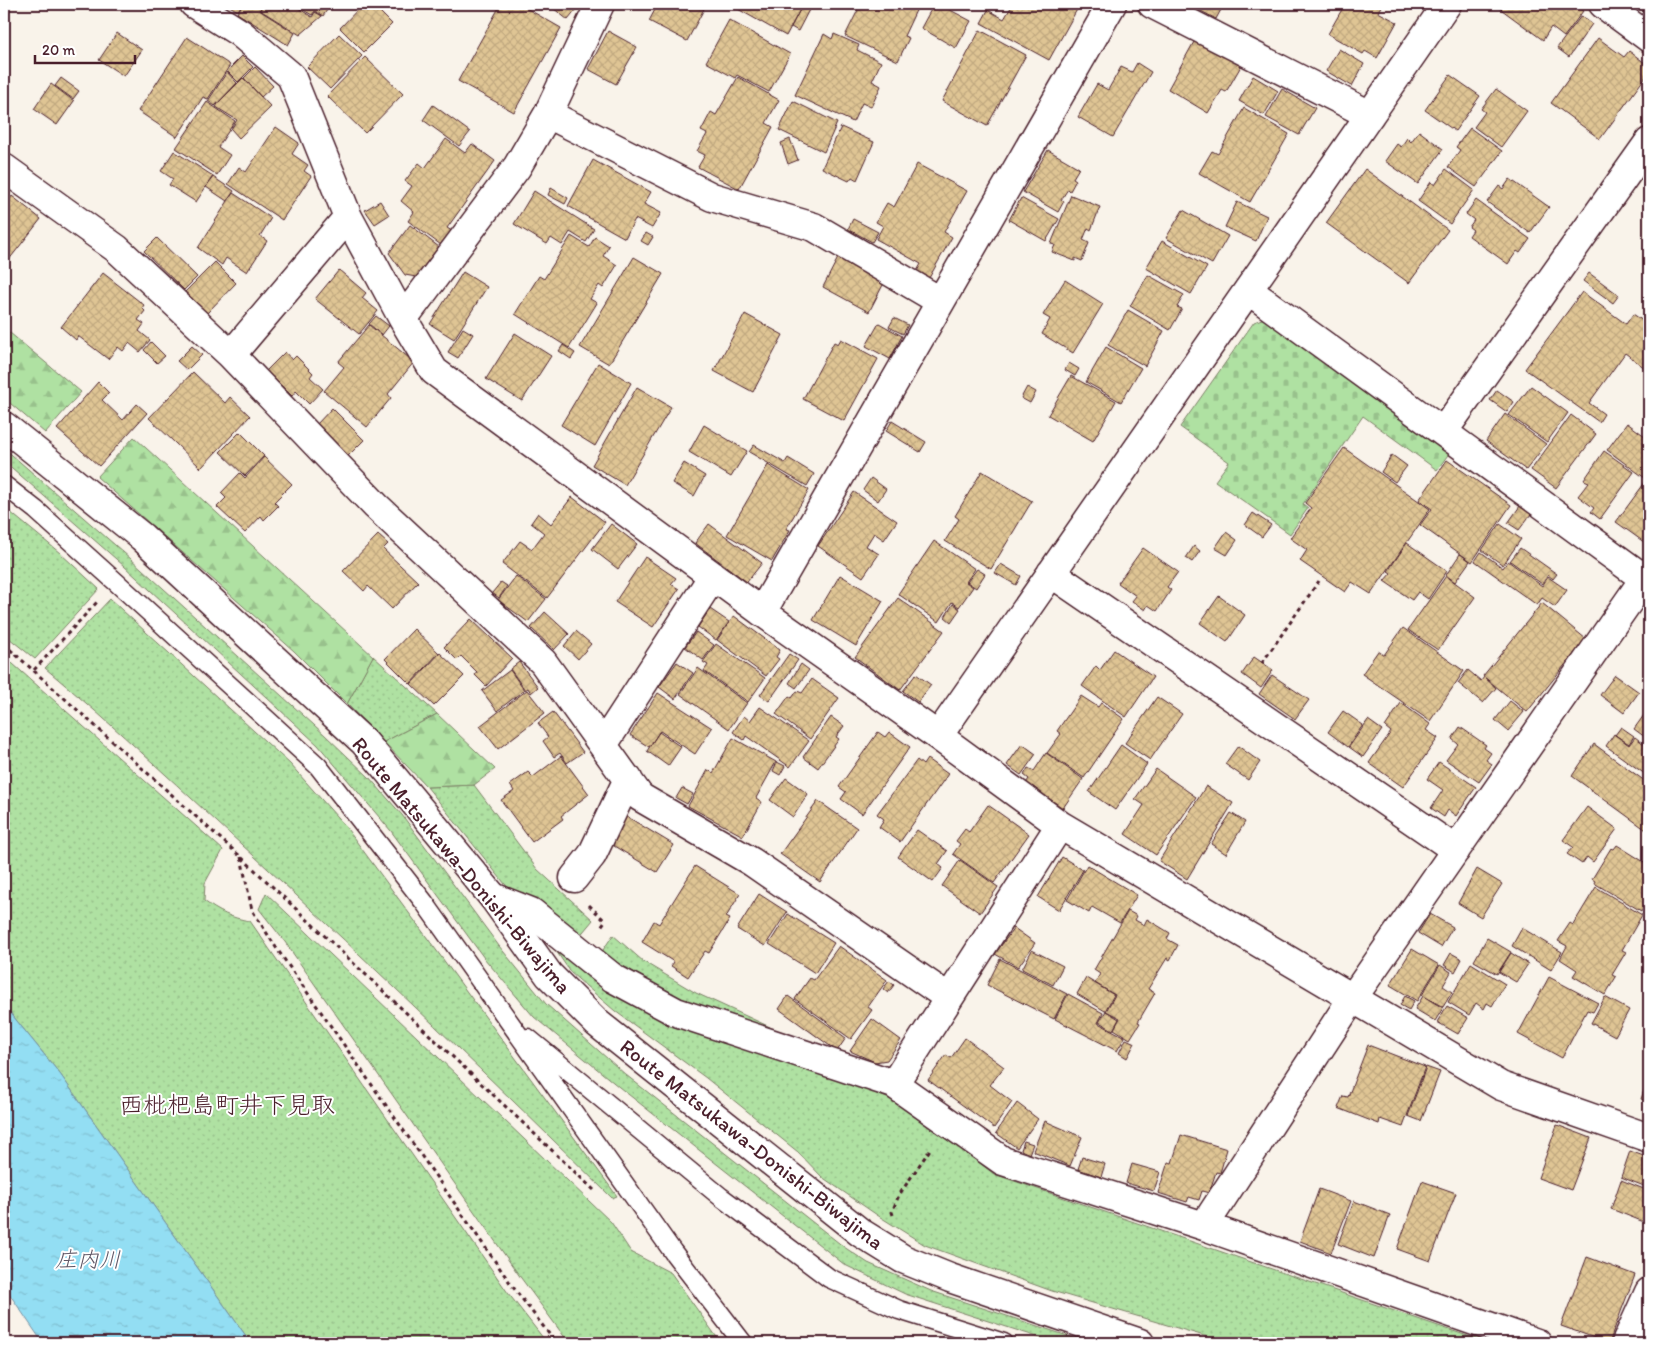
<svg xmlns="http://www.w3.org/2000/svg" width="1653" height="1347" font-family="Itim,'Klee One',sans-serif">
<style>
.grass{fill:url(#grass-dots);stroke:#7c8066}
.forest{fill:url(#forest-firs);stroke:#7c8066}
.cemetery{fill:url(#cemetery-stones);stroke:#7c8066}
.water{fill:url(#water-ripples);stroke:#7692a3}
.building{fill:url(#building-cross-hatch);stroke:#4a1f2b}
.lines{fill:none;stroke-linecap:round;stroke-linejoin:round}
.lane-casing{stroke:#4a1f2b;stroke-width:21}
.street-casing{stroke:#4a1f2b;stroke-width:31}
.secondary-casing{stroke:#4a1f2b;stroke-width:31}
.path{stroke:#4a1f2b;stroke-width:3;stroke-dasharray:4 4;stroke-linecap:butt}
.lane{stroke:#fff;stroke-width:18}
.street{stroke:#fff;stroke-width:28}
.secondary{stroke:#fff;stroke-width:28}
.labels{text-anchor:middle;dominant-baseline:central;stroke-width:4;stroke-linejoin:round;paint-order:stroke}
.street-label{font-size:21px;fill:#4a1f2b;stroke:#fff}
.water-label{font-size:22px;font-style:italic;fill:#605867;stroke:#fff}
.quarter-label{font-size:24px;fill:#4a1f2b;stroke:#fff}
</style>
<defs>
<pattern id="grass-dots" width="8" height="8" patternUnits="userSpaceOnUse" patternTransform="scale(1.25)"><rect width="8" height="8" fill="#afe1a2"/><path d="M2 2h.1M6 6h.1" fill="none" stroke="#98c18c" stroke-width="1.8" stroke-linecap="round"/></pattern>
<pattern id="forest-firs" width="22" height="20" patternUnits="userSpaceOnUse" patternTransform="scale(1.25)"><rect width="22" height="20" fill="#afe1a2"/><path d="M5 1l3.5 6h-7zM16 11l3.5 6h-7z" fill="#98c18c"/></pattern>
<pattern id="cemetery-stones" width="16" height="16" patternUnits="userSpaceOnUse" patternTransform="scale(1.25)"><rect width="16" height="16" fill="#afe1a2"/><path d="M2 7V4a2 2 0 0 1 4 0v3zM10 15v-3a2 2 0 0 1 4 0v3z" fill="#98c18c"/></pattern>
<pattern id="water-ripples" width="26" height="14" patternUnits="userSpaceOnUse" patternTransform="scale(1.25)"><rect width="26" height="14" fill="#93def3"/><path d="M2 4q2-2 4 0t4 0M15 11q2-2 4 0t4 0" fill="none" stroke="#80bed0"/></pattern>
<pattern id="building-cross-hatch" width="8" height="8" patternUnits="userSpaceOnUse" patternTransform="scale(1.25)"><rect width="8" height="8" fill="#dfc594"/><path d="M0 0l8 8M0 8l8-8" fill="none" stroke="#c1a980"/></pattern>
</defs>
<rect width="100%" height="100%" fill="#f9f3ea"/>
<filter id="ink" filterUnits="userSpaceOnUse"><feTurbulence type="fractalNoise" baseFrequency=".02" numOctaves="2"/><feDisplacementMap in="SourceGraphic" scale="10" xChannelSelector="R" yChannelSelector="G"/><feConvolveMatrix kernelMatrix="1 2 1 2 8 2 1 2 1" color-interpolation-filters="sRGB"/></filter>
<g filter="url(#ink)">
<path class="grass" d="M4 448 131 559 325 735 369 777 402 815 499 946 546 1004 626 1075 844 1247 868 1263 931 1291 1089 1343H1056L905 1294 845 1265 619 1087 534 1017 484 958 391 831 318 745 124 566 4 461Z
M4 507 60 553 99 589 35 659 4 634Z
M110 599 290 764 345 826 617 1196 612 1198C495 1082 375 968 254 856 185 793 117 728 45 668Z
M4 656 223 850 205 883 204 901C219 912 231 918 250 921L508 1293 547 1343H251L60 1074 4 1005Z
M373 656 437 714 384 742 347 704Z
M474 785 537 869 593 920 578 938 509 889 427 787Z
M266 893 611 1222 631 1252 671 1273 721 1343H569L521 1278 285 942 259 909Z
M613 935 644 962 696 993 770 1027 769 1030 678 998 601 953Z
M548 939 611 986 672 1025 834 1076 906 1106 994 1174 1488 1343H1228L1052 1291 925 1245 877 1215 822 1177 798 1152 706 1078 615 1011 571 973Z"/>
<path class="forest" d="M4 328 81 392 45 433 4 398Z
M134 437 373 656 347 704 294 651 97 477Z
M437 714 495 769 474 785 427 787 384 742Z"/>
<path class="cemetery" d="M1267 317 1450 452 1437 470 1363 416 1303 504 1308 508 1290 534 1215 481 1229 462 1180 427 1254 322Z"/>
<path class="water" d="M4 1005 60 1074 251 1343H43L4 1286Z"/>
<path class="building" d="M226 4H242L238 11Z
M243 4H257L262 7 259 10 295 33 288 45 237 13Z
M258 4H292L312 17 315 12 322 16 300 35 260 10 262 6Z
M293 4H331L323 16 315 11 312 15Z
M363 4H372L392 24 364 52 340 28Z
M501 4H519L561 28 514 112 458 81Z
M548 4H581L568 20Z
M658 4H694L704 9 687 41 649 21Z
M739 4H803L786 36 736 8Z
M803 4H812L798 31 791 27Z
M861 4H919L904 36 909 38 898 61 845 36Z
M934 4H939L971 21 956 48 921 28Z
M1013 4 1018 5 1019 4H1080L1049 60 981 23 988 10 1004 19Z
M1188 4H1224L1216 19Z
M1345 4H1382L1378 12 1397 22 1377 58 1365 51 1363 54 1328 34Z
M1500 4H1573L1583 11 1564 37 1551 27 1543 40 1498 7Z
M1581 16 1592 24 1569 57 1557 48Z
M729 20 790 54 769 92 737 75 735 78 706 62Z
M980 30 1026 55 987 126 942 101Z
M608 31 637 47 616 84 588 69Z
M117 33 142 50 124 76 99 60Z
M339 34 362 56 330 89 307 67Z
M824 34 832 39 834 34 859 45 857 50 881 62 872 81 881 86 871 107 862 103 853 122 795 95Z
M187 37 230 65 208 99 203 97 177 137 138 111Z
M1598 38 1624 57 1629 51 1649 66V72L1600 139 1551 103Z
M1195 40 1241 66 1226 92 1222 90 1208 113 1168 89Z
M1339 49 1364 64 1352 86 1326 71Z
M242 56 253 67 238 82 227 71Z
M365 57 403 94 365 133 327 96Z
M1137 63 1151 72 1113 137 1078 117 1097 84 1108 90 1121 67 1132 72Z
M255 67 273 86 261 97 244 78Z
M227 72 237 83 215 106 208 101Z
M1450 75 1480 96 1455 131 1425 110Z
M1253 76 1278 91 1264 115 1239 101Z
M738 77 779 100 766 123 773 127 739 189 698 167 705 155 697 151 707 134 701 131 711 112 716 115Z
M61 78 79 91 73 99 55 86Z
M243 78 271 107 239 138 231 129 237 120 216 107 219 102Z
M51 84 74 101 57 125 34 109Z
M1282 89 1315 108 1299 135 1266 117Z
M1496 89 1527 111 1501 147 1474 127 1485 112 1481 109Z
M793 101 837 123 824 152 779 130Z
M207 102 235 121 218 147 230 155 217 175 176 148Z
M433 105 470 132 459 146 423 120Z
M1244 108 1289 134 1250 202 1199 173 1212 151 1218 154Z
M276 127 299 143 292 154 308 165 304 171 311 176 282 220 228 184 239 167 246 172Z
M841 127 874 142 857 180 852 177 849 181 822 168Z
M1470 128 1502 151 1476 187 1448 167 1460 150 1456 147Z
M1419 131 1443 149 1418 184 1385 161 1397 144 1401 147 1407 138 1411 142Z
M446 139 465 153 472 144 495 161 447 228 452 231 441 245 408 221 414 212 401 201 412 186 405 181 419 163 425 168Z
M790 139 798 160 788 164 781 143Z
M1048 150 1079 168 1073 178 1076 180 1070 191 1068 189 1061 200 1064 201 1058 212 1023 192Z
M174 151 213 176 196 202 169 185 173 179 161 171Z
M593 160 651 192 644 204 661 213 652 228 635 219 625 238 568 206Z
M917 164 967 191 944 232 952 237 929 278 917 271 921 264 876 239 883 226 876 222 887 203 894 207Z
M1365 169 1448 230 1409 283 1326 223Z
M1446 169 1474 190 1450 224 1418 201 1431 182 1435 185Z
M213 177 234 191 227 201 206 187Z
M1510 179 1549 207 1530 233 1487 202 1499 186 1503 189Z
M551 188 568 198 565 204 548 195Z
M534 191 594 229 586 242 570 232 562 245 551 238 547 244 514 224Z
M233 193 271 218 260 236 267 241 247 272 226 258 222 265 198 248Z
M1071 195 1100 207 1091 230 1088 228 1083 240 1089 243 1082 261 1075 258V261L1052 252 1055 245 1051 244Z
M12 196 41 219 4 266V206Z
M1021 198 1059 219 1046 241 1009 220Z
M1476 200 1530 239 1520 253 1517 251 1508 264 1469 236 1473 230 1469 227 1474 220 1466 214Z
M380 201 389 215 375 224 365 210Z
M1237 202 1267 216 1256 241 1225 227Z
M1183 210 1228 236 1212 264 1166 238Z
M853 219 878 232 872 242 848 229Z
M410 225 439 247 416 277 405 275 389 253Z
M646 233 653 237 648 245 641 241Z
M571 236 589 247 595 237 609 246 603 256 617 265 603 288 599 285 590 299 597 303 569 348 515 314 539 276 544 279Z
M157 238 197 277 184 290 144 251Z
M1162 241 1207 267 1191 294 1146 268Z
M839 256 885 281 869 312 823 287Z
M634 257 663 274 609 364 580 347Z
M215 262 236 283 207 313 185 292Z
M339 270 366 293 362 298 378 311 359 334 315 299Z
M463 272 487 287 454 339 430 324Z
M103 273 144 305 142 308 145 311 138 320 144 324 139 331 150 340 140 352 129 343 123 351 118 347 108 359 78 336 76 340 61 327Z
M1589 273 1619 295 1613 303 1583 281Z
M1148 275 1184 295 1177 307 1182 309 1170 330 1130 306Z
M1065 280 1103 304 1073 353 1042 334 1050 319 1043 315Z
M1582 292 1626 324 1633 314 1649 325V355L1647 358 1649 360V371L1625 353 1589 403 1604 414 1599 422 1525 369Z
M1128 310 1164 331 1145 366 1108 345Z
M745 314 783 335 753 392 714 371Z
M376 316 389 326 382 335 369 324Z
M894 318 908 325 903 334 889 327Z
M879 323 902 336 890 359 866 346Z
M369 325 414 362 388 394 391 398 367 427 324 391 344 367 338 362Z
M463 328 473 334 458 358 448 352Z
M515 333 551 356 522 401 486 379Z
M841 339 878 359 844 421 803 399 834 342 838 344Z
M151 342 165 356 157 363 144 350Z
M563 345 575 353 571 359 559 351Z
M192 346 202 355 187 370 177 361Z
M1106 347 1141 368 1121 402 1086 382Z
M285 352 292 360 296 356 313 373 310 377 323 389 309 404 296 391 292 396 266 371Z
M598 363 631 383 595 446 561 425Z
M1069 363 1079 369 1075 376 1065 370Z
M193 372 225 403 230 397 250 416 201 468 149 418Z
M1071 376 1116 401 1093 441 1048 415Z
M98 382 109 393 102 400 123 420 137 404 147 413 99 466 57 429Z
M1531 386 1568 413 1547 442 1509 415Z
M637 387 671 407 625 485 592 465Z
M1027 387 1036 392 1030 403 1021 398Z
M1497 390 1514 402 1507 412 1490 400Z
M332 408 364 440 348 456 316 425Z
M1505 414 1546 444 1526 470 1486 441Z
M1571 415 1596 434 1556 488 1531 470Z
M892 421 926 442 920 452 886 431Z
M1627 423 1649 439V481L1607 450Z
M704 425 747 451 731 477 689 452Z
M240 432 264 456 245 476 220 452Z
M754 445 785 463 788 458 814 474 807 486 749 452Z
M1344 448 1430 509 1371 594 1352 582 1345 592 1300 561 1307 550 1290 538 1311 508 1305 503Z
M1604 451 1634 472 1600 519 1591 512 1594 508 1578 496 1589 482 1584 480Z
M1392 455 1407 466 1395 482 1381 472Z
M264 457 292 484 274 502 278 506 264 520 261 516 245 533 217 507 226 498 221 493 240 473 245 478Z
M1447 460 1511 505 1472 562 1420 525 1432 509 1419 500Z
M684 463 705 476 694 496 672 483Z
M768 465 809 490 786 529 790 530 772 561 727 535Z
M982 471 1032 501 991 569 945 541 959 519 955 516Z
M871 478 886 489 878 501 863 490Z
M1646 481 1649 484 1648 545 1616 522Z
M854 492 897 521 884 540 874 533 866 546 879 554 863 577 818 546Z
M572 497 605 522 547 598 502 564 520 541 532 549 544 533 531 523 538 513 551 524Z
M1520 506 1531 514 1519 530 1508 523Z
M1253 513 1271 525 1262 537 1245 525Z
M611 524 637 544 618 569 592 549Z
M709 524 762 563 747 582 695 543Z
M1500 524 1521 539 1503 565 1482 550Z
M1226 532 1237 540 1227 555 1215 548Z
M378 535 388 544 383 549 418 582 392 609 368 586 364 591 343 571Z
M934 541 975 569 966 582 973 587 959 607 952 602 939 622 898 594Z
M1407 543 1447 571 1428 599 1418 592 1412 600 1384 581 1391 573 1388 571Z
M1194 546 1200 551 1192 562 1186 558Z
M1143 548 1178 572 1167 587 1171 590 1157 611 1148 605 1145 610 1132 601 1136 596 1118 583Z
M1520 548 1557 574 1553 579 1548 575 1542 584 1510 561Z
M1481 552 1503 568 1508 561 1542 586 1548 577 1567 590 1555 607 1542 598 1537 605 1475 561Z
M1460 554 1470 561 1455 582 1446 575Z
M645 557 676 578 671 584 679 589 653 627 615 602Z
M1001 564 1021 576 1016 585 995 573Z
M977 569 985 574 976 588 967 582Z
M840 575 883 601 856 646 813 620Z
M516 576 546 599 528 622 498 600Z
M1446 576 1475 597 1438 650 1408 630Z
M501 582 507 586 499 598 492 593Z
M1219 596 1245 615 1227 642 1200 623Z
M898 598 944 631 900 690 855 657Z
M1542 603 1586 639 1527 712 1483 676Z
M953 604 960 609 951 622 945 617Z
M710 609 729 622 716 640 698 627Z
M545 612 569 634 554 650 531 628Z
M734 616 780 650 776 657 779 659 766 676 717 640Z
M471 619 512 658 486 686 475 675 477 672 461 656 457 660 444 647Z
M1403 628 1464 671 1430 721 1362 674 1378 651 1384 655Z
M414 629 439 653 410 684 385 659Z
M576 631 591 644 578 659 564 646Z
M696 632 714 645 703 660 685 647Z
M716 644 765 678 748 702 704 671 708 665 703 662Z
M1114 650 1153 677 1126 717 1082 686 1096 666 1100 670Z
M440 653 464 676 434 706 411 684Z
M789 654 798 660 769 701 760 695Z
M1254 657 1273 670 1261 688 1242 674Z
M519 662 538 687 531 693 528 688 525 690 510 669Z
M677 662 693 673 675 699 659 687Z
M801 664 809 670 796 688 789 683Z
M698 668 747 703 729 729 680 694Z
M510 670 524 690 497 711 482 691Z
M1468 670 1481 681 1484 677 1496 688 1483 703 1458 683Z
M916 674 931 685 918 702 903 691Z
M1272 675 1309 700 1295 719 1259 694Z
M1615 675 1639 692 1624 713 1600 695Z
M812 679 839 698 810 739 776 714 789 696 792 698 797 691 802 693Z
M527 690 545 713 498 749 480 726Z
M658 693 712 728 695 754 660 731 649 747 630 735Z
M1081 696 1098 707 1101 703 1124 719 1084 778 1047 753 1061 734 1057 731Z
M1157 697 1182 714 1150 760 1125 743Z
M1510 701 1524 712 1508 731 1495 720Z
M1401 703 1430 724 1426 730 1438 738 1403 787 1369 763 1391 732 1385 727Z
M760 707 809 741 790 767 746 736 744 740 733 732 744 716 750 721Z
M1649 708V740L1634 729Z
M1343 711 1363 725 1348 747 1328 732Z
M553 712 583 752 567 763 560 753 554 757 543 741 548 737 538 723Z
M831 717 844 726 836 737 839 739 818 768 803 757Z
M1368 720 1382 730 1363 757 1349 747Z
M1460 727 1486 745 1484 748 1491 753 1486 760 1492 764 1479 782 1446 760 1458 744 1452 739Z
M1621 727 1634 736 1629 744 1615 735Z
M659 732 681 747 668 766 647 751Z
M878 732 885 737 889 732 910 747 862 814 841 799 846 792 839 787Z
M1614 734 1629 745 1635 737 1649 748V777L1606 746Z
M733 738 776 762 756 798 762 802 743 836 688 806 708 770 713 773Z
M1022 744 1036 754 1021 775 1007 765Z
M1594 744 1649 784V832L1572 776Z
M1121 745 1147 764 1115 810 1089 792Z
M1238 746 1260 762 1248 780 1225 764Z
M1046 753 1083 779 1063 808 1026 783 1029 779 1024 775 1028 768 1034 771Z
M561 756 589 794 561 816 563 819 532 842 501 800 514 791 510 785 528 772 533 777Z
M927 759 948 774 900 842 879 827 884 819 877 814 917 760 923 765Z
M777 762 785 766 780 775 773 771Z
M1439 762 1476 787 1456 816 1448 810 1444 817 1431 808 1443 790 1427 779Z
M1156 769 1196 797 1156 855 1125 834 1144 805 1135 799Z
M786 778 808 794 793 817 770 800Z
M1206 786 1233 803 1187 879 1159 861Z
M682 788 693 794 687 804 676 798Z
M818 801 857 828 820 882 780 854Z
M988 805 1029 834 994 883 953 854 960 844 956 841 965 829 969 832Z
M1587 807 1617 829 1593 862 1587 857 1582 864 1567 854 1573 847 1563 840Z
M1231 813 1245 822 1226 854 1211 844Z
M626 816 674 845 657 872 609 843Z
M917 830 947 851 938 864 943 868 933 882 898 857Z
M1617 845 1649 865V897L1641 911 1594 883 1595 881 1592 879 1611 848 1614 849Z
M1062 857 1083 870 1059 910 1038 897Z
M960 860 998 887 980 913 942 886Z
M1087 865 1137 895 1120 923 1092 907 1089 913 1067 900Z
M695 866 740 894 726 917 730 919 709 953 705 951 688 977 671 966 674 962 642 942 654 921 659 924Z
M1477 869 1502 884 1481 917 1458 903Z
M1596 887 1642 915 1622 950 1626 952 1612 975 1616 977 1605 995 1573 976 1577 970 1560 959 1567 946 1558 941 1570 923 1573 925Z
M759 894 787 912 765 946 737 929Z
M1128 911 1137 916 1135 920 1144 925 1147 919 1170 933 1167 939 1178 945 1170 960 1167 958 1148 989 1155 993 1138 1022 1140 1023 1130 1039 1114 1029 1120 1018 1106 1011 1115 995 1095 983 1100 974 1094 970Z
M788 914 834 943 815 973 769 944Z
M1430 914 1453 927 1441 947 1418 933Z
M1014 928 1035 943 1018 967 995 954Z
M1522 928 1562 952 1551 970 1512 946Z
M1487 938 1511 952 1497 974 1474 961Z
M839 946 887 980 868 1007 872 1010 851 1039 795 999 810 978 814 980Z
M1412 949 1439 965 1417 1001 1390 985Z
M1032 950 1063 966 1053 985 1022 969Z
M1451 953 1462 959 1455 972 1444 965Z
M1511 953 1528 964 1516 982 1499 972Z
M1000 959 1067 994 1054 1019 987 985Z
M1471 963 1505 984 1492 1006 1487 1003 1484 1009 1476 1003 1469 1015 1448 1002Z
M1440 965 1451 972 1443 986 1452 992 1443 1007 1422 995Z
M1549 977 1598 1003 1593 1012 1587 1010 1562 1058 1518 1034Z
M1086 978 1114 995 1105 1011 1077 994Z
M889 981 894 985 888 993 883 989Z
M1068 994 1103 1013 1098 1023 1125 1037 1117 1051 1055 1019Z
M788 996 846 1038 837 1051 779 1009Z
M1405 996 1414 1001 1409 1010 1400 1005Z
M1423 996 1443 1008 1435 1021 1415 1009Z
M1605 997 1629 1010 1615 1036 1591 1023Z
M1447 1006 1468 1018 1458 1034 1437 1022Z
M1106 1011 1119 1019 1113 1030 1099 1022Z
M872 1019 901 1040 887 1060 875 1062 850 1051Z
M965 1038 1004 1067 990 1085 1012 1102 994 1128 928 1080 946 1055 951 1058Z
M1126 1039 1135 1043 1127 1058 1119 1053Z
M1368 1045 1425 1067 1403 1127 1380 1119 1379 1124 1338 1108 1343 1096 1348 1097Z
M1426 1067 1440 1072 1421 1121 1408 1116Z
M1649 1076V1102L1641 1099Z
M1017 1103 1038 1119 1017 1148 996 1133Z
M1045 1121 1082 1137 1070 1166 1033 1151Z
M1557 1125 1591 1138 1571 1190 1538 1178Z
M1181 1135 1227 1149 1220 1173 1216 1172 1209 1193 1202 1191 1199 1200 1189 1197 1187 1202 1158 1193 1168 1162 1172 1163Z
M1024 1141 1033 1144 1029 1154 1021 1150Z
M1630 1151 1649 1158V1188L1621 1177Z
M1082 1157 1105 1164 1101 1177 1078 1169Z
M1132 1164 1160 1172 1154 1191 1126 1183Z
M1621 1180 1649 1191V1224L1611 1209Z
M1422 1181 1456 1193 1430 1261 1397 1249Z
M1319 1189 1351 1201 1331 1253 1300 1241Z
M1354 1201 1390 1215 1374 1258 1338 1244Z
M1587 1257 1635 1275 1609 1343 1561 1326Z"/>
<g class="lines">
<g class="lane-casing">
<path id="lane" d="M4 485 36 510 116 582 318 766 424 902 673 1252 743 1343
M528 1038 721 1197 829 1278 899 1310 1004 1343"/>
</g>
<g class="street-casing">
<path id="street" d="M194 4 240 33 291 76 348 217 403 319 434 371 762 612 938 736 1060 825 1501 1086 1649 1138
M1152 4 1370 115
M1603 4 1649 38
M548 114 712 197 814 227 940 301
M4 168 117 249 231 355 376 506 543 662 640 797 752 862 949 998
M1248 290 1649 582
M403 319 517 167 548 114 600 4
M231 355 348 217
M1443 432 1649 142
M1051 573 1456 850
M762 612 1112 4
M938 736 1447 4
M603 745 713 576
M574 878 592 855 628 779
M493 897 531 912 613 978 676 1012 894 1084 1003 1161 1204 1226 1537 1343
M894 1084 1060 825
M1204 1226 1352 999 1649 572
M1626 1343 1649 1292"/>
</g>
<g class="secondary-casing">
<path id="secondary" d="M4 426 142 537 364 742 493 897 549 975 597 1023 861 1233 903 1259 950 1278 1140 1343"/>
</g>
<path class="path" d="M4 644 241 857 594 1190
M1262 663 1319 581
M34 670 99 600
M241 857 252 910 277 949 513 1287 556 1343
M589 905 605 921 600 928
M893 1215 892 1212 899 1195 931 1148"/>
<use href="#lane" class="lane"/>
<use href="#street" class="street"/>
<use href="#secondary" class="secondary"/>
</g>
</g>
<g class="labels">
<g class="street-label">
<text transform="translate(462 865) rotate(50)">Route Matsukawa-Donishi-Biwajima</text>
<text transform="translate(752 1144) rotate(38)">Route Matsukawa-Donishi-Biwajima</text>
</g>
<g class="water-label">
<text x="88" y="1259">庄内川</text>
</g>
<g class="quarter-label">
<text x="227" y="1104">西枇杷島町井下見取</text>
</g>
</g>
<rect width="1653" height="1347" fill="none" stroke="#fff" stroke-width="20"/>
<rect x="10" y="10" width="1633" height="1327" fill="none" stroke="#4a1f2b" stroke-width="2" filter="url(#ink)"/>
<path d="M35 55v8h100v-8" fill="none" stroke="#4a1f2b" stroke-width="2.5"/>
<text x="42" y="55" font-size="15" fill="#4a1f2b" stroke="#ffffff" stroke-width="4" paint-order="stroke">20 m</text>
</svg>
